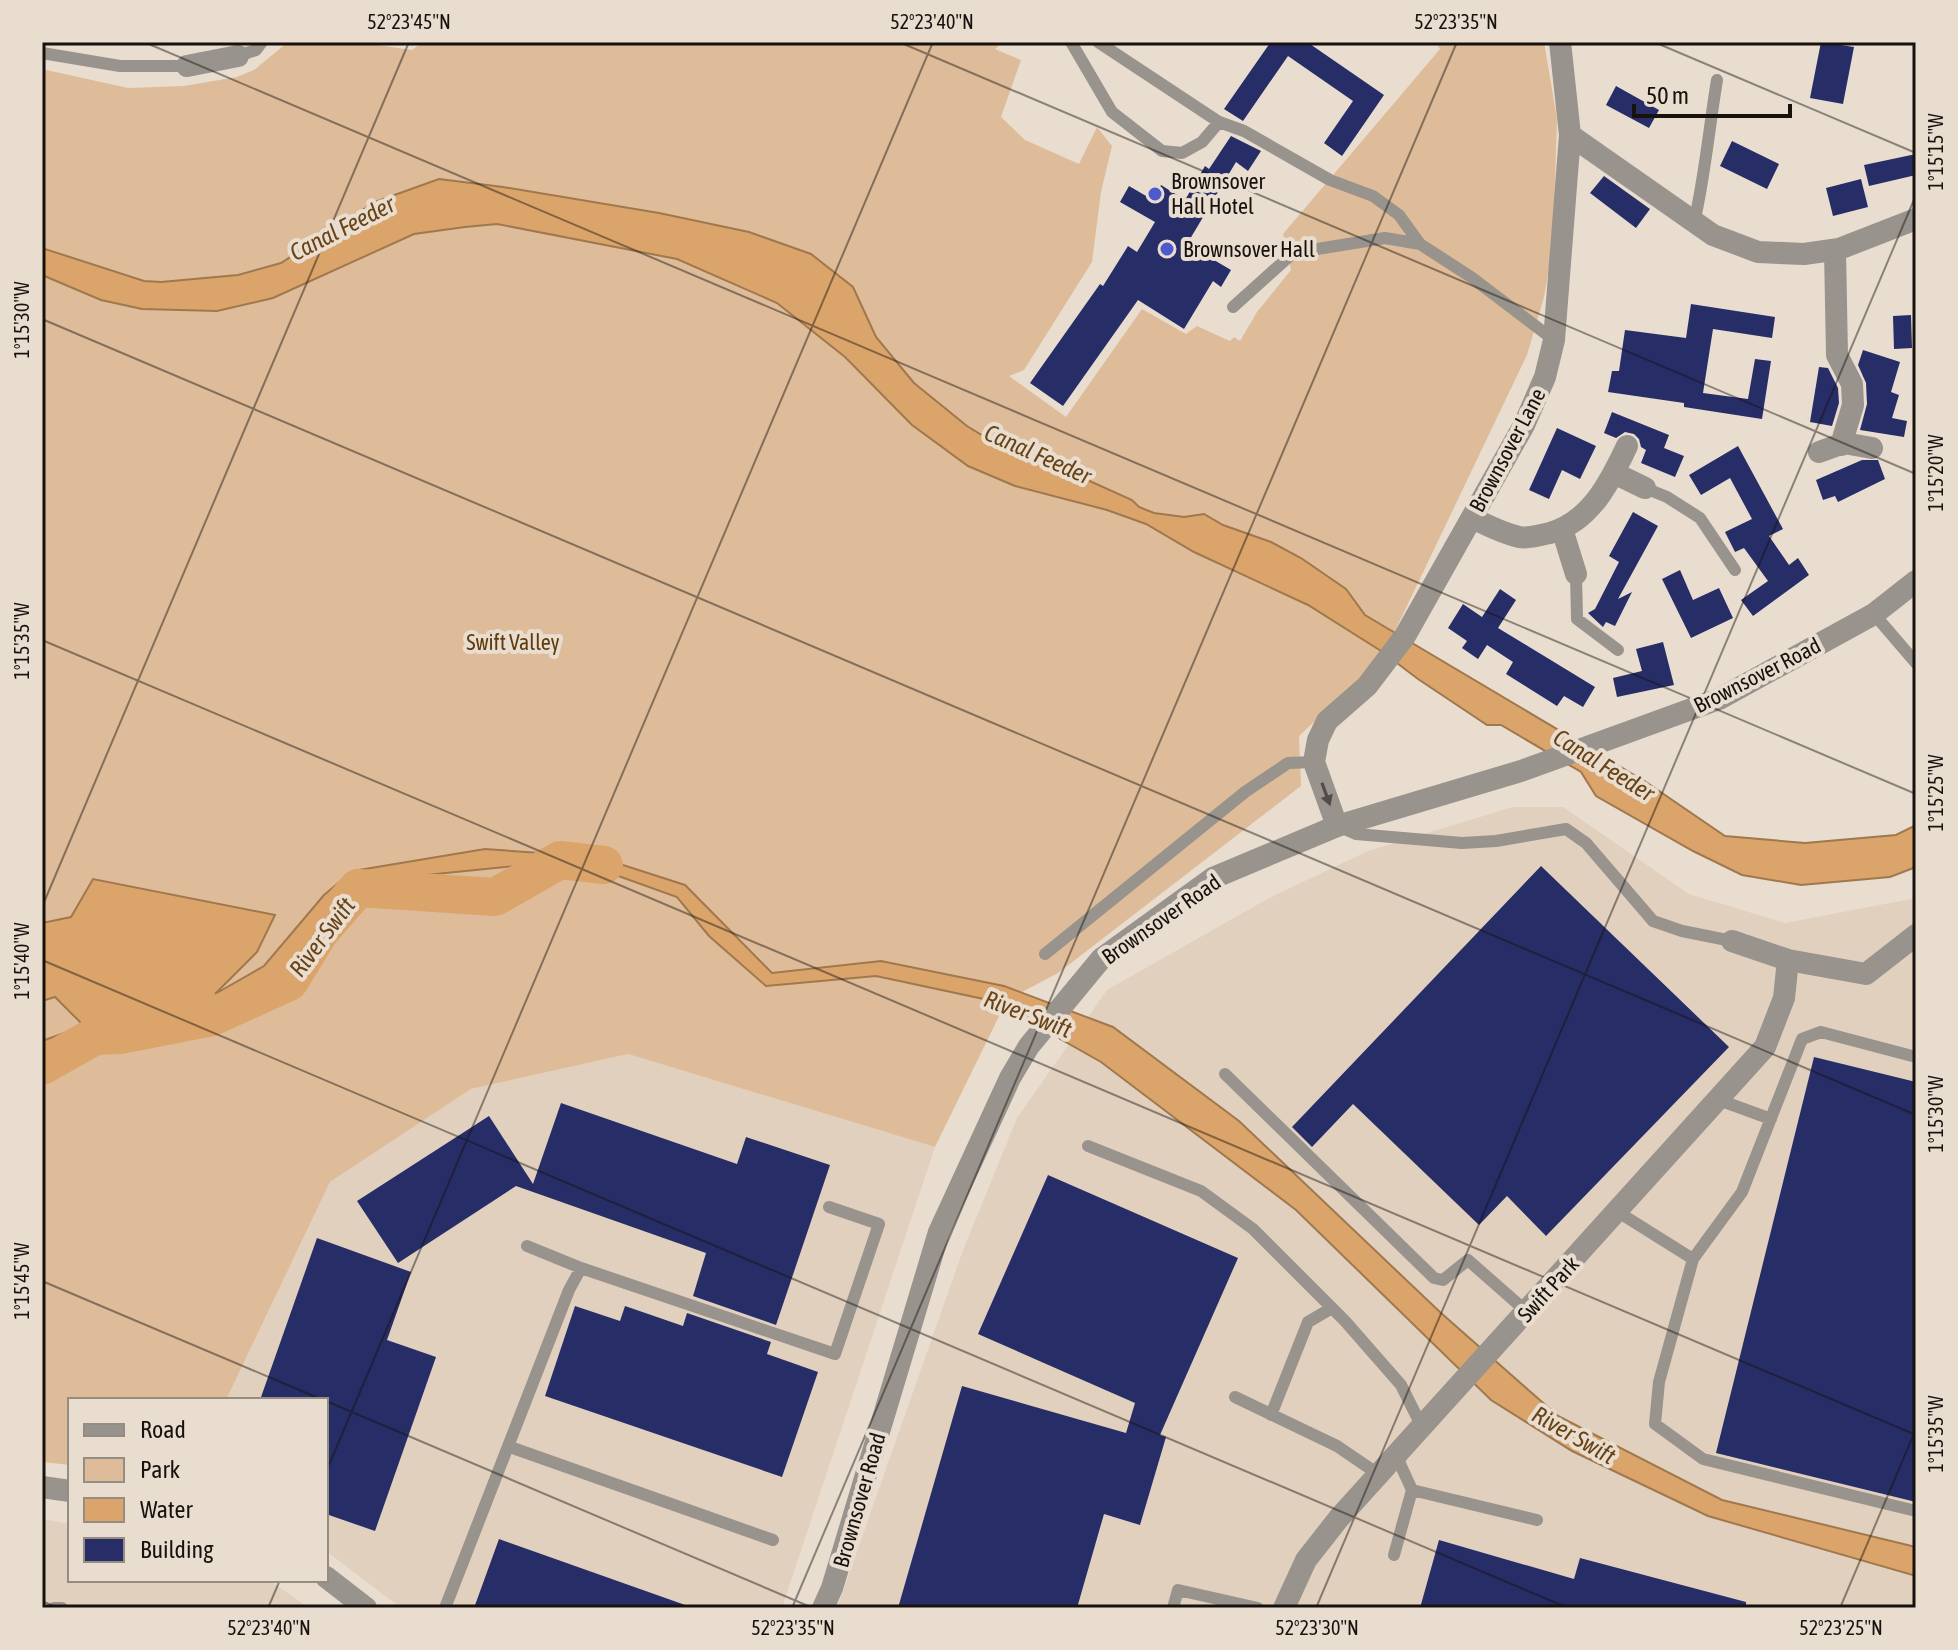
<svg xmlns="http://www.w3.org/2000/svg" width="1958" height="1650" font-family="'Asap Condensed',sans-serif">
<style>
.built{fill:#e2d0be}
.green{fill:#debc99}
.water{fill:#dba46a;stroke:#a0784e;stroke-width:2}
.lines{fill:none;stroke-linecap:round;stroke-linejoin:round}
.river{stroke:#dba46a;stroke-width:38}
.building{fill:#272d66}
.service{stroke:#98938d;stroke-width:12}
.minor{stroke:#98938d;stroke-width:22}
.tertiary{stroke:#98938d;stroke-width:22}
.oneway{fill:#514c47}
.ticks{fill:none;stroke:#17120e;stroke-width:2;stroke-opacity:0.45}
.poi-dot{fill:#4f59cf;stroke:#e9ddd0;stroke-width:3}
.labels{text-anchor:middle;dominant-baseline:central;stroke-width:8;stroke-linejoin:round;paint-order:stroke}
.poi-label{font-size:22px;fill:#17120e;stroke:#e9ddd0;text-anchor:start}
.street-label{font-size:22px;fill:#17120e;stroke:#e9ddd0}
.park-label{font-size:22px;fill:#5f3b0d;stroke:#e9ddd0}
.water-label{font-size:24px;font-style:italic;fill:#684317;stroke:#e9ddd0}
.neatline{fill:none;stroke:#17120e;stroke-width:3}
.ticks-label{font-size:20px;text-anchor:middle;fill:#17120e}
</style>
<rect width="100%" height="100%" fill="#e9ddd0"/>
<path class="built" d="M1513 807H1563L1689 894 1785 923 1916 898V1608H837L962 1253 1017 1118 1107 990 1269 898 1368 851Z
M628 1054 935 1147 782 1608H401L326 1551V1400H226L330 1182 471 1089Z
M42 1519 70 1524V1580H269L309 1608H42Z"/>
<path class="green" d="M288 42H357L412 50 423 42H1003L995 49 1021 60 1001 117 1025 140 1079 164 1097 127 1112 146 1101 192 1092 262 1024 370 1009 376 1066 417 1142 309 1186 334 1197 326 1230 341 1234 337 1240 341 1257 312 1291 270 1283 234 1440 49 1436 42H1544L1557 119 1553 246 1544 297 1527 355 1394 633 1365 615 1346 589 1326 574 1271 542 1223 525 1204 514 1184 517 1154 513 1139 507 1132 500 1072 473 997 445 967 426 915 383 876 337 853 286 811 254 749 232 659 213 475 184 375 202 281 263 238 275 161 282 144 281 42 248V69L128 88 184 86 237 77 254 70Z
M437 207 744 259 956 435 1313 588 1384 648 1357 682 1299 736 1301 786 1058 973 1007 1000 935 1147 628 1054 471 1089 330 1182 226 1400H70V1465L42 1462V259L189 297Z"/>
<path class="water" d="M439 179 503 187 659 213 749 232 811 254 853 287 876 337 914 383 967 426 998 445 1072 473 1132 500 1139 507 1154 513 1184 517 1204 514 1223 525 1271 542 1301 558 1346 589 1365 615 1646 782 1725 836 1805 843 1896 835 1916 825V867L1890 877 1801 885 1742 875 1693 851 1596 796 1581 772 1501 725H1487L1418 679 1381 651 1308 605 1194 552 1146 524 1107 510 1015 486 968 466 912 425 845 357 777 303 677 259 497 224 465 227 414 234 273 298 217 311 142 309 101 300 42 275V248L144 281 161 282 238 275 281 263 375 202Z
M485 849 598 857 685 885 772 973 881 961 1004 986 1113 1027 1239 1121 1441 1313 1558 1416 1722 1500 1916 1547V1576L1708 1516 1572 1451 1491 1400 1296 1210 1101 1062 993 1001 876 976 766 986 709 936 677 897 610 873 545 863 367 881 347 895 275 978 219 1009 122 1027 120 1035 95 1036 89 1031 42 1052V1041L84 1026 55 997 42 1001V923L71 917 93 879 275 915 257 952 215 994 264 966 324 895 353 871Z"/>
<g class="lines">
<path class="river" d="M42 1066 95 1036 120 1035 212 1017 289 982 319 933 358 888 495 897 560 860 604 865"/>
</g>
<path class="building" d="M1268 42H1307L1384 95 1342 156 1324 143 1353 101 1288 56 1243 121 1224 109 1270 43Z
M1821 42 1854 47 1843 104 1810 98Z
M1616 86 1659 110 1649 128 1606 105Z
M1231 136 1261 151 1248 171 1236 162 1187 244 1231 270 1221 287 1213 281 1184 329 1138 300 1063 406 1030 383 1100 284 1103 286 1128 246 1137 252 1155 222 1120 202 1129 186 1153 200 1161 185 1185 200 1205 166 1209 169Z
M1732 141 1779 164 1767 189 1720 166Z
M1916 154V175L1869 186 1864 165Z
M1604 176 1650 209 1636 228 1590 193Z
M1861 179 1868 207 1833 216 1826 188Z
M1691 304 1775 317 1772 338 1713 329 1703 393 1748 399 1755 359 1771 361 1762 419 1684 407V403L1608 392 1612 371H1619L1625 330 1686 338Z
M1911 315 1912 348 1894 349 1893 316Z
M1863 350 1900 362 1891 392 1899 395 1892 418 1907 421 1904 437 1860 430 1867 404 1866 383 1858 365Z
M1819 367 1828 368 1838 388 1839 403 1832 426 1810 422Z
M1612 412 1669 435 1664 448 1684 456 1675 477 1641 463 1646 450 1641 447 1639 439 1634 434 1625 432 1616 438 1604 433Z
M1557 428 1596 446 1580 479 1562 470 1549 499 1529 490Z
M1738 446 1783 529 1769 536 1789 565 1798 558 1809 575 1753 616 1741 600 1768 581 1744 548 1735 552 1725 532 1752 519 1730 478 1701 495 1689 475Z
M1862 460H1878L1885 479 1838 502 1835 496 1823 500 1816 480Z
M1633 512 1658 526 1618 599 1632 592 1615 626 1606 622 1603 627 1588 613 1595 609 1619 562 1609 556Z
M1680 570 1693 600 1719 588 1733 618 1691 638 1662 579Z
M1500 589 1516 600 1498 628 1595 687 1583 707 1564 696 1557 706 1506 674 1513 662 1487 645 1478 659 1462 648 1467 641 1448 628 1463 604 1482 617Z
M1663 642 1674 685 1617 697 1613 678 1642 671 1636 649Z
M1541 866 1729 1047 1546 1236 1507 1196 1479 1225 1353 1104 1312 1147 1292 1127Z
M1814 1057 1916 1082V1502L1716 1453Z
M561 1103 737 1164 746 1137 830 1165 776 1325 693 1296 706 1253 516 1186 398 1263 357 1201 489 1116 533 1184Z
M1048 1175 1238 1258 1160 1435 1166 1437 1140 1525 1104 1514 1077 1608H898L962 1386 1126 1433 1135 1403 978 1334Z
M317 1238 411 1272 387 1340 436 1357 375 1531 326 1514V1400H260Z
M575 1306 620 1321 625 1306 683 1326 687 1313 771 1342 767 1354 818 1372 782 1477 545 1396Z
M499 1539 688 1606V1608H474Z
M1439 1540 1574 1579 1580 1558 1746 1602V1608H1420Z"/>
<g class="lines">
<path class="service" d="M1071 42 1112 112 1162 151 1182 153 1202 142 1219 122
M1098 42 1219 122 1244 131 1330 180 1373 196 1399 215 1420 244
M42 53 120 66H187
M238 56 256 50 262 42
M1694 223C1705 176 1709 128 1717 80
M1233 307 1293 253 1385 238 1420 244 1471 277 1554 340
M1645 488 1667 497 1700 518 1735 570
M1576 574 1577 619 1618 650
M1874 614 1916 663
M1338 826 1356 834 1462 843 1496 841 1566 829 1586 843 1653 921 1682 931 1732 941
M1045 954 1245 792 1288 763 1314 762
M1916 1057 1821 1032 1802 1039 1742 1192 1693 1259 1659 1382 1655 1424 1703 1459 1916 1511
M1225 1074 1434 1278 1443 1280 1468 1260 1527 1312
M1719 1100 1771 1119
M1088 1146 1201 1191 1253 1229 1345 1321 1401 1385 1422 1427
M1618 1212 1693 1259
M527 1246 581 1268
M1235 1397 1337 1446 1378 1474
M1271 1415 1308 1322 1332 1308
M510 1447 773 1540
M1396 1455 1412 1490 1537 1520
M1394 1555 1412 1490
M54 1608H62
M445 1608 569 1290 581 1268 835 1354 879 1224 829 1207
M1173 1608 1178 1590 1258 1608"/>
<path class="minor" d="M187 66 238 56
M1570 135 1713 235 1758 252 1804 254 1839 249 1916 219
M1835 250 1837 355 1852 384 1853 405 1841 445
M1819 452 1844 443 1872 448
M1614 473 1645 488
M1472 518C1487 525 1502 533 1519 537 1530 539 1540 535 1550 533 1591 521 1610 482 1627 446
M1562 529 1576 574
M1337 826 1314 762 1318 740 1327 721 1367 686 1405 636 1524 425 1545 377 1554 340 1570 135 1560 42
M1732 941 1788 960 1866 974 1916 935
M42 1487 70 1491
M326 1577 366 1608
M1284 1608 1306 1560 1339 1518 1765 1047 1784 998 1788 960"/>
<path class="tertiary" d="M823 1608 832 1588 939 1232 1010 1078 1029 1046 1101 959 1213 878 1337 826 1521 771 1719 699 1874 614 1916 581"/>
</g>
<defs><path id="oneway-solid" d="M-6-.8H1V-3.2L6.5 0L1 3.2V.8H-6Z" transform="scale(2)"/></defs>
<use class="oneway" href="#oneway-solid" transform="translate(1326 794) rotate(70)"/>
<path class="ticks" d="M144 42 1916 794M899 42 1916 474M1654 42 1916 153M42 319 1916 1115M42 640 1916 1435M42 907 409 42M42 960 1568 1608M42 1281 323 1400M326 1401 813 1608M326 1472 933 42M42 1601 58 1608M268 1608 280 1580M792 1608 1457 42M1316 1608 1916 195M1840 1608 1916 1429"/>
<g class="poi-dot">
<circle cx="1155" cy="194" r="8"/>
<circle cx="1167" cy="249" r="8"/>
</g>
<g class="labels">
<g class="poi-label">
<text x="1171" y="181">Brownsover<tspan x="1171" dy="25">Hall Hotel</tspan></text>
<text x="1183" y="249">Brownsover Hall</text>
</g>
<g class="street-label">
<text transform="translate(1507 450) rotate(-62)">Brownsover Lane</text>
<text transform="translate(1757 675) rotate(-27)">Brownsover Road</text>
<text transform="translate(1161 919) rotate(-35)">Brownsover Road</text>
<text transform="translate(1548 1289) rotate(-48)">Swift Park</text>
<text transform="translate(859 1500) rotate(-74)">Brownsover Road</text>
</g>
<g class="park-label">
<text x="513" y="642">Swift Valley</text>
</g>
<g class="water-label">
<text transform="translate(342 228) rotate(-27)">Canal Feeder</text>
<text transform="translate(1038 454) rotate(24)">Canal Feeder</text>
<text transform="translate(1604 765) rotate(32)">Canal Feeder</text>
<text transform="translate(322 937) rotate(-53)">River Swift</text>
<text transform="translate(1028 1014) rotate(21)">River Swift</text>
<text transform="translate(1574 1435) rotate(30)">River Swift</text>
</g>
</g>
<rect width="1958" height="1650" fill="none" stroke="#e9ddd0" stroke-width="88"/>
<rect x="68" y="1398" width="260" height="184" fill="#e9ddd0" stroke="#958c82" stroke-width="2"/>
<rect x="84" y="1424" width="40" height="12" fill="#98938d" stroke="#958c82" stroke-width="2"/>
<text x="140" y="1438" font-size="24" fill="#17120e">Road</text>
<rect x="84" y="1458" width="40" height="24" fill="#debc99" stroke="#958c82" stroke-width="2"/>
<text x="140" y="1478" font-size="24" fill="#17120e">Park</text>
<rect x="84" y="1498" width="40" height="24" fill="#dba46a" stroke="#958c82" stroke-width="2"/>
<text x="140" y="1518" font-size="24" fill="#17120e">Water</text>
<rect x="84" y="1538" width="40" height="24" fill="#272d66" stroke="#958c82" stroke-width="2"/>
<text x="140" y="1558" font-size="24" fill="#17120e">Building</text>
<path d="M1634 104v12h156v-12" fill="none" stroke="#17120e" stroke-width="4"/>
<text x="1646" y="104" font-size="24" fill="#17120e" stroke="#e9ddd0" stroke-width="6" paint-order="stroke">50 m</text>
<rect x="44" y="44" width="1870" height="1562" class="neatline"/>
<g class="ticks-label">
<text x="409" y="29">52°23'45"N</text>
<text x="932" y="29">52°23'40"N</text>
<text x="1456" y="29">52°23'35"N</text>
<text transform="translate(1936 152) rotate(-90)" y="7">1°15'15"W</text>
<text transform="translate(22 320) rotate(-90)" y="7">1°15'30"W</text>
<text transform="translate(1936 473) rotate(-90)" y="7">1°15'20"W</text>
<text transform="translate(22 641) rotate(-90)" y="7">1°15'35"W</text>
<text transform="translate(1936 793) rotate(-90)" y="7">1°15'25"W</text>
<text transform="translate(22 961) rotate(-90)" y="7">1°15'40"W</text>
<text transform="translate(1936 1114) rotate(-90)" y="7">1°15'30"W</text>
<text transform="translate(22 1281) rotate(-90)" y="7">1°15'45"W</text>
<text transform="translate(1936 1434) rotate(-90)" y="7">1°15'35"W</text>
<text x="269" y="1635">52°23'40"N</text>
<text x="793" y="1635">52°23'35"N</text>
<text x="1317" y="1635">52°23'30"N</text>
<text x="1841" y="1635">52°23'25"N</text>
</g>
</svg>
